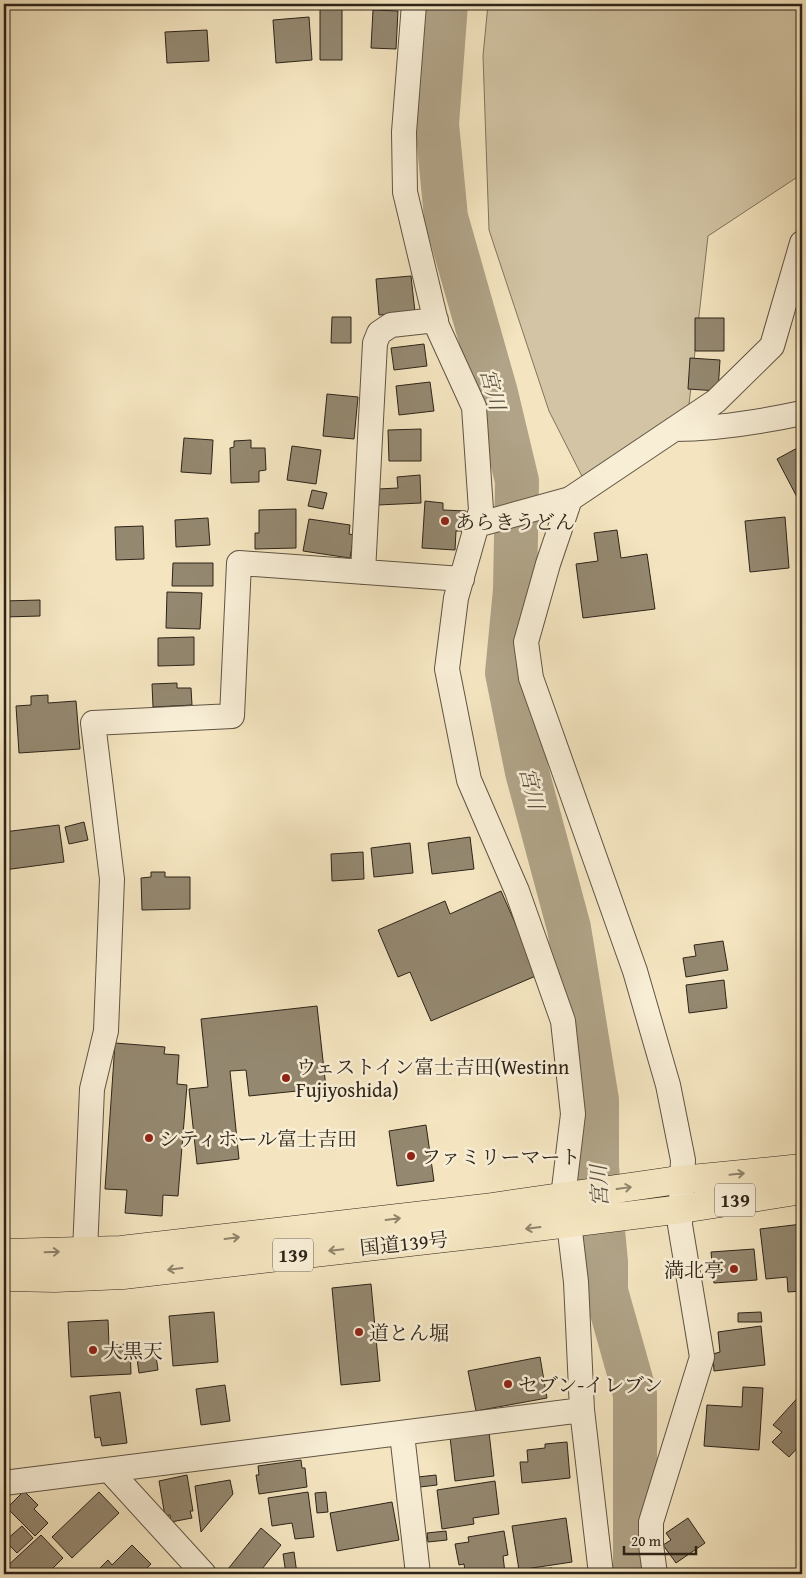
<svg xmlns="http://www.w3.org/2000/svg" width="806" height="1578" font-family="'Gentium Book Plus','Noto Serif JP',serif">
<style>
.green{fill:#d2c4a4;stroke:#80745e}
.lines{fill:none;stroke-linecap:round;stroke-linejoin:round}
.river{stroke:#b0a387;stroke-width:44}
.building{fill:#948870;stroke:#2d2419}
.minor-casing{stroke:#5f5443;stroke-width:26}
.trunk-casing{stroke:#2d2419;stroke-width:29}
.minor{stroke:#f8eed6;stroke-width:24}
.trunk{stroke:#f4e5c0;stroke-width:28}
.oneway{stroke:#90846c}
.poi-dot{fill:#8f2418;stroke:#f8eed6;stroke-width:2}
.labels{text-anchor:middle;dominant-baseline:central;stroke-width:5;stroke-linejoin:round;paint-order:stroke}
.shield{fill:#f8eed6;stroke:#6a6152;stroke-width:1}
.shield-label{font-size:19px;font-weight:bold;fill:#2d2419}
.poi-label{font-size:20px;fill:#2d2419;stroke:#f8eed6;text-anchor:start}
.street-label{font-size:20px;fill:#2d2419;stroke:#f8eed6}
.water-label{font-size:21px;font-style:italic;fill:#5b5040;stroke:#f8eed6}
</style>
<rect width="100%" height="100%" fill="#f4e5c0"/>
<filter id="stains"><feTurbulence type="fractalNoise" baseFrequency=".004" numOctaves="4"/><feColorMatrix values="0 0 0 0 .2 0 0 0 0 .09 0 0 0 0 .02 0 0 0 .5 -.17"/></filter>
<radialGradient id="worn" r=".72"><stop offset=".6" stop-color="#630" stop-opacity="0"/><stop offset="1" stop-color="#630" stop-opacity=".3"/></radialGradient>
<path class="green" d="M488 4H802V174L708 236 686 431 593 498 549 411 489 230 483 56Z"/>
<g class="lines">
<path class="river" d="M446 4 437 124 446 217 496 393 517 481 515 590 507 673 527 772 569 928 597 1100V1167L606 1262V1291L635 1394V1574"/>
</g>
<path class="building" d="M320 9H342V60H320Z
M373 10 398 11 396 49 371 48Z
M309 17 312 60 276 63 273 20Z
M207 30 209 61 167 63 165 32Z
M411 276 415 312 379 315 376 279Z
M332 317H351V343H331Z
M695 318H724V351H695Z
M424 344 427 366 394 370 391 348Z
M690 358 720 360 718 391 688 389Z
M430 382 434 411 399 415 396 386Z
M327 394 358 397 354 439 323 436Z
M421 429V461H389L388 430Z
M184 438 213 440 211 474 181 472Z
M251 440V448H265L266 470 259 471V482L231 483 230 448 234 447V441Z
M292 446 321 450 316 484 287 480Z
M801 446 802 449V496L798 499 777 459Z
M420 475 421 503 378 505V489L398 488 397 477Z
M312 490 327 493 323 509 308 506Z
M425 501 443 503V510L466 511 465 531H456L455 550 422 548Z
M296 509V548L255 549V533H259V510Z
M785 517 789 568 750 572 745 521Z
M208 518 210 545 176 547 175 520Z
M309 519 350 525 349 534 354 535 350 558 303 551Z
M143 526 144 559 116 560 115 527Z
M617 530 621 558 647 554 655 609 583 618 576 564 598 561 594 533Z
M173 563H213V586H172Z
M167 592 202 593 200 629 166 628Z
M40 600V616L4 617V601Z
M194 637V665L158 666V638Z
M177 683V688H191L192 705 153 707 152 684Z
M48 695V703L76 701 80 749 19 753 16 706 31 705V696Z
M84 822 88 840 69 844 65 827Z
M59 825 64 862 4 870V832Z
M470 837 474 869 432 874 428 843Z
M410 843 413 873 374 877 371 848Z
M363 852 364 879 332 881 331 854Z
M151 872H165V877H190V909L142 910 141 878 151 877Z
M501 891 538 975 431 1021 410 972 398 977 378 930 445 901 450 914Z
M723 941 728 970 686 977 683 958 696 956 694 945Z
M724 980 727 1008 689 1013 686 985Z
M317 1006 326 1088 249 1096 246 1070 230 1071 239 1159 197 1164 189 1089 208 1087 201 1019Z
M115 1043 165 1047 164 1054 179 1055 177 1084 187 1085 178 1196 163 1195 162 1216 125 1213 127 1190 105 1189Z
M802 1067V1089L799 1068Z
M426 1125 434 1181 397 1186 389 1131Z
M802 1224V1291L788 1292 787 1277 766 1279 760 1229Z
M754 1249 757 1280 714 1283 711 1252Z
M371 1284 380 1381 341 1385 332 1288Z
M214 1312 218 1362 173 1366 169 1316Z
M761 1312 762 1322H738V1313Z
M108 1320 109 1345 130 1344 131 1374 71 1377 68 1322Z
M761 1326 765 1365 714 1371 713 1354 720 1352 718 1332Z
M156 1356 158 1370 139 1373 137 1359Z
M540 1357 547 1398 476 1411 468 1371Z
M225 1385 230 1421 201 1425 196 1389Z
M743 1387 763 1388 759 1450 704 1446 707 1405 742 1407Z
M120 1392 127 1443 102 1446 100 1437 95 1438 90 1396Z
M802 1393V1443L789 1457 772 1442 782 1432 773 1425Z
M489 1432 494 1476 455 1481 450 1437Z
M567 1442 570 1478 522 1483 520 1462H528L527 1450 545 1448V1444Z
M301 1460 302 1468H305L307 1487 259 1494 256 1475H259L258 1466Z
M187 1475 193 1511H190L192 1518 171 1522 170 1515 165 1516 159 1481Z
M436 1475 437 1485 420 1487 418 1477Z
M230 1480 233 1494 201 1532 195 1486Z
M495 1481 499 1514 473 1518 474 1524 442 1529 437 1490Z
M24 1491 38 1505 34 1509 48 1523 35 1536 7 1508Z
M99 1492 119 1513 72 1558 52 1537Z
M308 1492 314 1537 295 1539 292 1523 272 1526 268 1498Z
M326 1492 328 1512 317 1513 315 1493Z
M392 1502 399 1540 337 1551 330 1513Z
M566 1518 572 1562 519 1570 512 1526Z
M688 1518 705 1543 676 1563 663 1545 671 1540 666 1533Z
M22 1526 33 1538 17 1553 5 1541Z
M261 1528 281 1545 258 1574H224Z
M446 1531 447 1540 428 1542 427 1533Z
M504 1531 508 1555 503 1556 505 1573 474 1574 473 1570 465 1571 464 1564 459 1565 455 1544 469 1542 468 1537Z
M41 1535 63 1558 47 1574H5L4 1569Z
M132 1545 151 1564 141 1574H94L108 1560 112 1565Z
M294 1552 297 1574H286L283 1554Z
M552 1568 553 1574H520V1572Z
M396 1569 397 1574H386L385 1572Z"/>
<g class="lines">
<g class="minor-casing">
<path id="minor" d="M414 4 404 132 405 192 437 326 474 407 481 510 456 598 447 669 469 780 517 891 563 1021 573 1114 563 1197 569 1223 576 1282 582 1410 601 1574
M674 429C718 429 760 422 802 413
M477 525 570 499
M363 572 375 343 379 333 391 325 436 320
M85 1251 92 1089 106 1031 112 879 93 723 232 716 239 563 462 579
M402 1434 418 1574
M109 1470 204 1574
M4 1483 582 1410
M655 1574 651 1545V1522L702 1357 680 1225 683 1160 668 1085 635 971 531 678 526 642 548 564 570 499 716 401 772 346 802 243"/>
</g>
<g class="trunk-casing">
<path id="trunk" d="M4 1253 121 1250 485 1208 671 1181 802 1168
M4 1277 55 1278 123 1275 497 1232 682 1209 802 1190"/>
</g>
<use href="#minor" class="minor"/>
<use href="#trunk" class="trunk"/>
</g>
<defs><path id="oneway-shaft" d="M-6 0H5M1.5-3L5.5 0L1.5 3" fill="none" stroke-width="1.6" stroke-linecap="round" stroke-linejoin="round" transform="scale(1.25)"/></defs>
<g class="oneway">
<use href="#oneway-shaft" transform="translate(737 1174) rotate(-6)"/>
<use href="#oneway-shaft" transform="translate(624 1188) rotate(-8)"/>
<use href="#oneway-shaft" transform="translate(393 1219) rotate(-7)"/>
<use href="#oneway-shaft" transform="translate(533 1228) rotate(173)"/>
<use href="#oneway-shaft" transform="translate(232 1238) rotate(-7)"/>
<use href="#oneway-shaft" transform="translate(336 1250) rotate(174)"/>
<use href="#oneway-shaft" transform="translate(52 1252) rotate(-2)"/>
<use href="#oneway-shaft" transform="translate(175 1269) rotate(173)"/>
</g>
<g class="poi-dot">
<circle cx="445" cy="521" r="5"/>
<circle cx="286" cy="1078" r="5"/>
<circle cx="149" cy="1138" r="5"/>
<circle cx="411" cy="1156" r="5"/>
<circle cx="734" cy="1269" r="5"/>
<circle cx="359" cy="1332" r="5"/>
<circle cx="93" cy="1350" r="5"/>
<circle cx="508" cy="1384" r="5"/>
</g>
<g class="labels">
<g class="shield">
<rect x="715" y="1183.5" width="40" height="33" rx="4"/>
<rect x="273" y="1238.5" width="40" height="33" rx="4"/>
</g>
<g class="shield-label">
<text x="735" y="1200">139</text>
<text x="293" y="1255">139</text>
</g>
<g class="poi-label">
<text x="455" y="521">あらきうどん</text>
<text x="296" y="1066">ウェストイン富士吉田(Westinn<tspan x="296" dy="23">Fujiyoshida)</tspan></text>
<text x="159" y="1138">シティホール富士吉田</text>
<text x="421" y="1156">ファミリーマート</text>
<text x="724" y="1269" text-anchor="end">満北亭</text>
<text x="369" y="1332">道とん堀</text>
<text x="103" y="1350">大黒天</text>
<text x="518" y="1384">セブン-イレブン</text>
</g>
<g class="street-label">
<text transform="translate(404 1243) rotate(-6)">国道139号</text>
</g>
<g class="water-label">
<text transform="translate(493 389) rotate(75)">宮川</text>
<text transform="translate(532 788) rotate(76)">宮川</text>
<text transform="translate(599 1186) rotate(-93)">宮川</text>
</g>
</g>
<rect width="806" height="1578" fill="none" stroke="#f4e5c0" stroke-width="20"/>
<rect x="5" y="5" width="796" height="1568" fill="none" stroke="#2d2419" stroke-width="2.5"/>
<rect x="10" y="10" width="786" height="1558" fill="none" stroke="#2d2419"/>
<path d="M624 1546v8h72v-8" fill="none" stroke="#2d2419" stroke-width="2.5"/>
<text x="631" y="1546" font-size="15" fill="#2d2419" stroke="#f8eed6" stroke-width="4" paint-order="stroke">20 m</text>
<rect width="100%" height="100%" filter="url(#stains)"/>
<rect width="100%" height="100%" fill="url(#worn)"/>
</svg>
